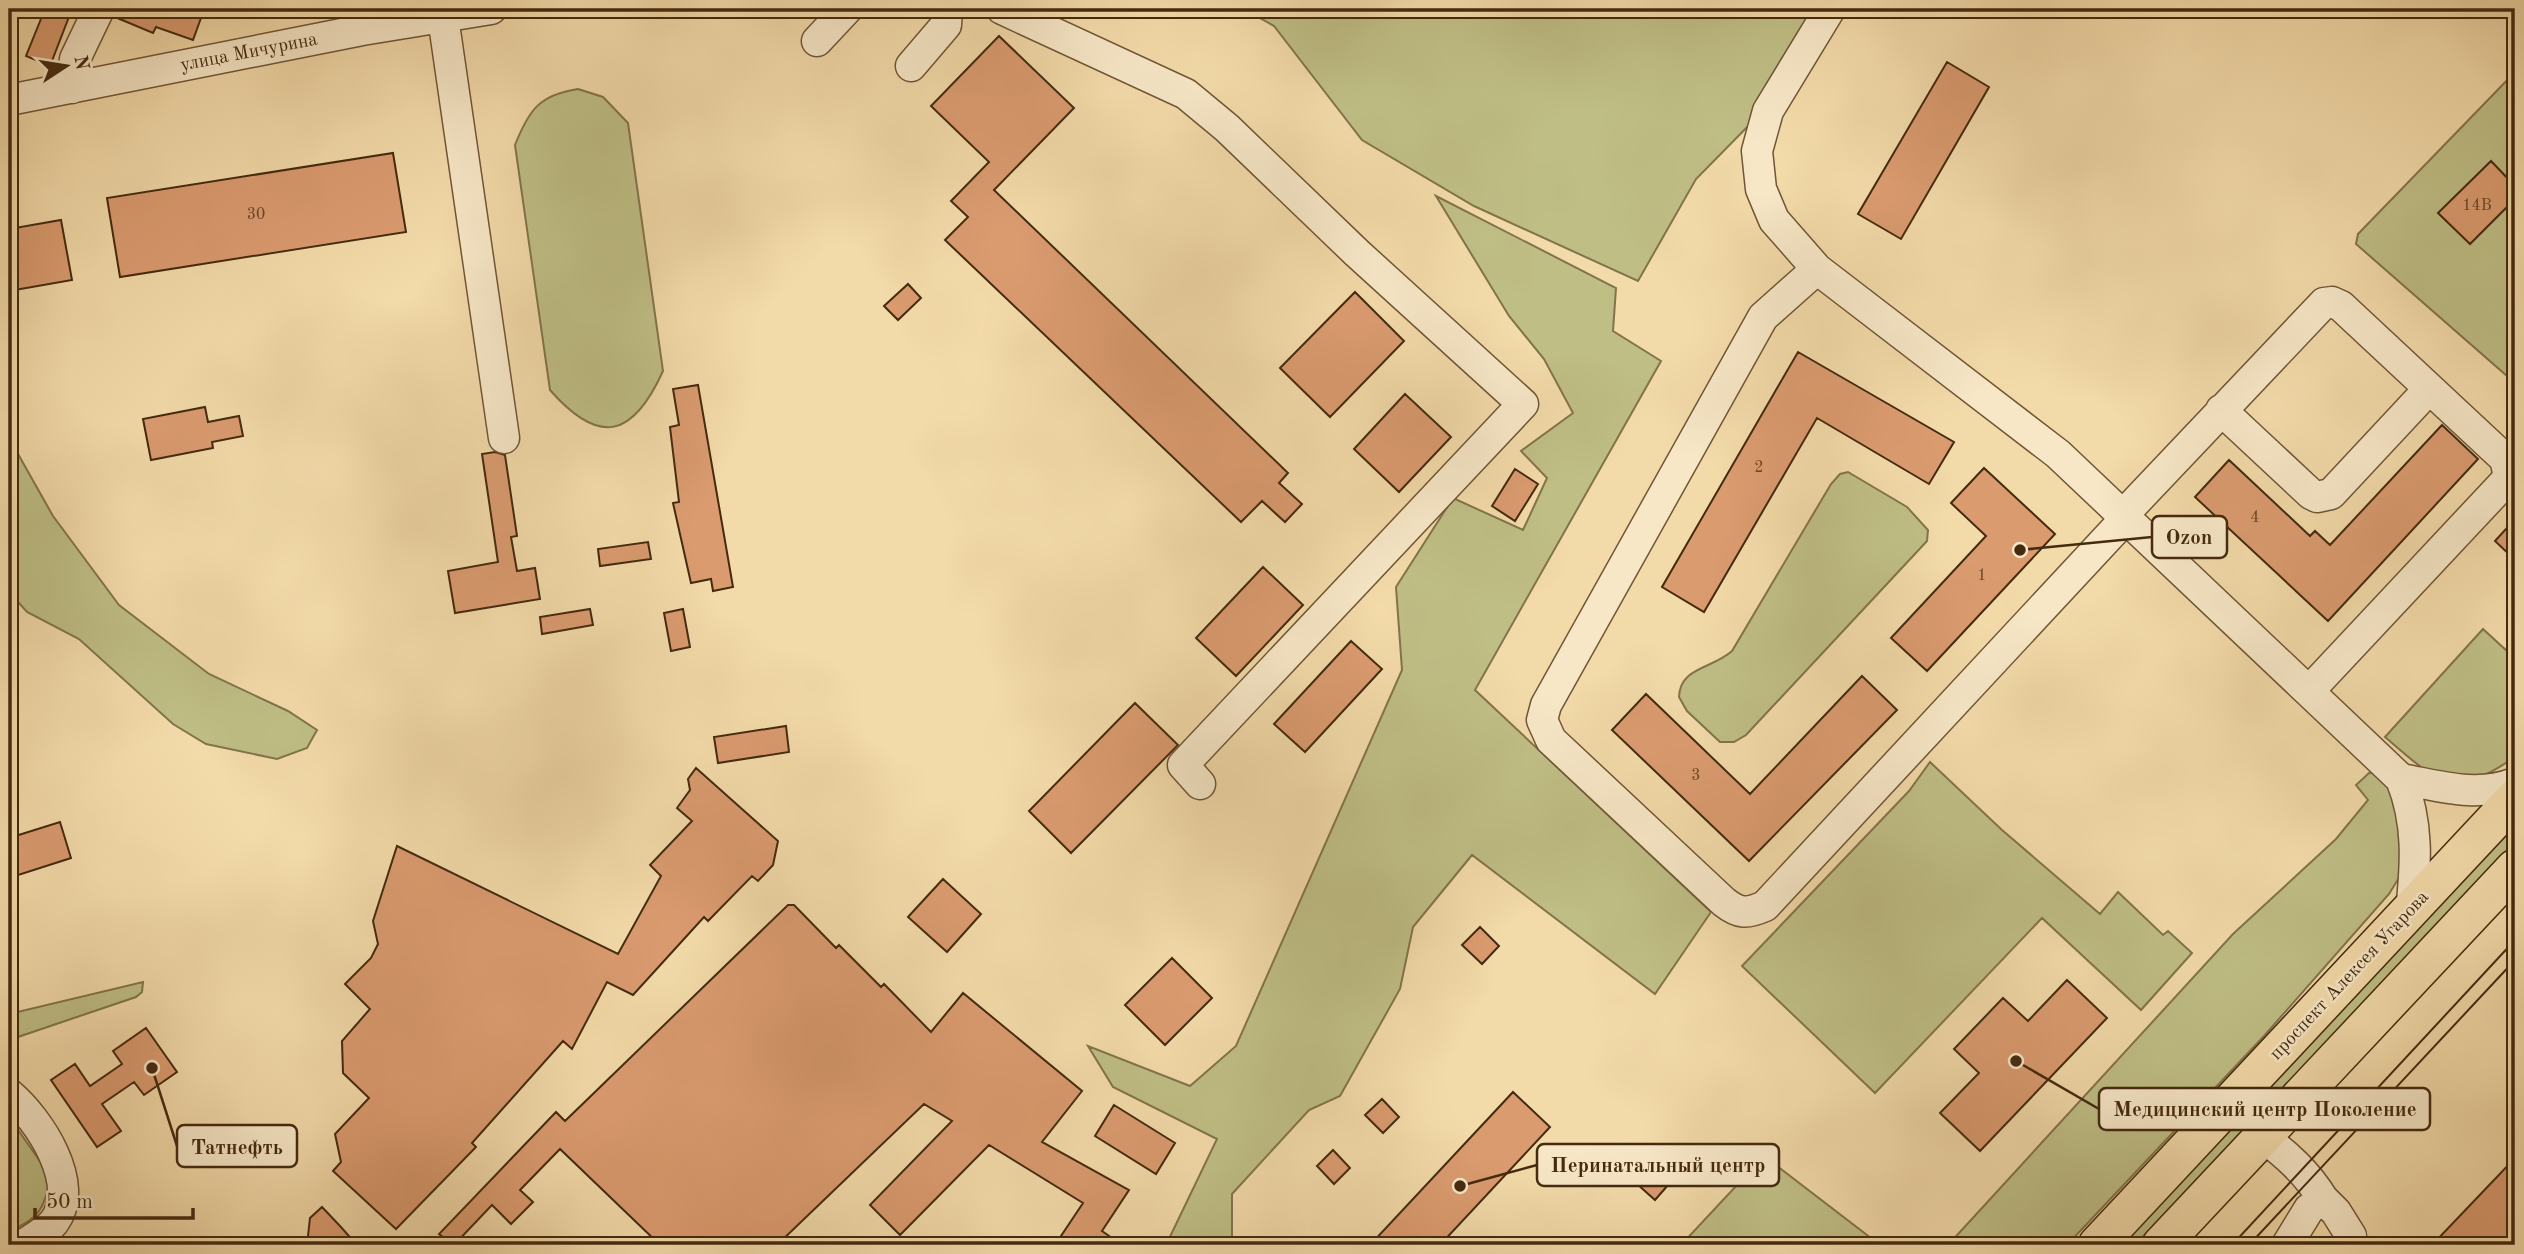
<svg xmlns="http://www.w3.org/2000/svg" width="2524" height="1254" font-family="'Old Standard TT',serif">
<style>
.green{fill:#bfbe85;stroke:#82744a;stroke-width:2}
.building{fill:#da9b6f;stroke:#442a0f;stroke-width:2}
.lines{fill:none;stroke-linecap:round;stroke-linejoin:round}
.minor-casing{stroke:#705636;stroke-width:33}
.major-casing{stroke:#442a0f;stroke-width:40}
.minor{stroke:#f7e7c7;stroke-width:30}
.major{stroke:#f3daa9;stroke-width:37}
.tram{stroke:#442a0f;stroke-width:2}
.labels{text-anchor:middle;dominant-baseline:central;stroke-width:5;stroke-linejoin:round;paint-order:stroke}
.number-label{font-size:16px;fill:#6a4627}
.street-label{font-size:19px;fill:#442a0f;stroke:#f7e7c7}
.leader{fill:none;stroke:#442a0f;stroke-width:2.5}
.callout-dot{fill:#442a0f;stroke:#f7e7c7;stroke-width:2.5}
.callout{fill:#f7e7c7;stroke:#442a0f;stroke-width:2.5}
.callout-label{font-size:21px;text-anchor:middle;font-weight:bold;fill:#442a0f}
</style>
<rect width="100%" height="100%" fill="#f3daa9"/>
<filter id="stains"><feTurbulence type="fractalNoise" baseFrequency=".00286" numOctaves="4"/><feColorMatrix values="0 0 0 0 .2 0 0 0 0 .09 0 0 0 0 .02 0 0 0 .5 -.17"/></filter>
<radialGradient id="worn" r=".72"><stop offset=".6" stop-color="#630" stop-opacity="0"/><stop offset="1" stop-color="#630" stop-opacity=".3"/></radialGradient>
<path class="green" d="M1244 9H1833L1760 114 1696 179 1638 281 1474 206 1362 140 1274 26Z
M2515 72V383L2356 244 2358 234Z
M578 89 603 97 628 123 663 371C633 437 600 447 550 390L515 145C529 110 539 95 578 89Z
M1436 196 1616 288 1613 331 1661 361 1475 690 1711 912 1655 994 1472 855 1413 927 1400 989 1340 1096 1309 1110 1232 1194V1245H1166L1217 1139 1113 1087 1088 1046 1190 1086 1236 1046 1402 670 1396 587 1453 498 1523 530 1547 478 1521 451 1573 413 1544 359 1509 316Z
M9 438 53 516 119 605 209 674 288 711 317 730 307 748 277 759 206 744 173 724 79 639 27 612 9 592Z
M1848 472 1907 507 1928 530 1927 541 1746 735 1734 742H1720L1687 711 1679 697C1680 667 1712 669 1732 651L1831 484 1840 474Z
M2483 629 2507 651 2515 643V757C2451 801 2438 782 2385 737Z
M1930 762 2002 830 2100 914 2118 892 2163 935 2168 931 2192 953 2141 1010 2042 918 1875 1093 1742 966 1909 791Z
M2377 772 2396 790 2405 868 2389 894 2264 1036 2067 1245H1948L2233 934 2336 839 2368 800 2356 785 2369 773Z
M2515 825V842L2135 1245H2120Z
M143 982 142 992 136 997 9 1040V1014Z
M9 1117 51 1177C45 1207 39 1220 9 1231Z
M1764 1156 1880 1245H1681Z"/>
<path class="building" d="M45 9H72L50 66 26 56Z
M116 9H172L201 18 193 40 156 27 153 33 115 17Z
M999 36 1074 108 994 190 1288 473 1279 483 1302 504 1285 522 1262 501 1241 522 945 240 968 217 951 201 989 162 931 106Z
M1947 62 1989 87 1901 239 1858 214Z
M393 153 406 232 120 277 107 198Z
M2491 161 2515 186V199L2470 244 2438 213Z
M61 220 72 280 9 291V229Z
M908 284 921 298 898 320 884 306Z
M1355 292 1404 341 1330 417 1280 368Z
M1798 352 1954 442 1929 484 1817 418 1704 612 1662 587Z
M698 385 733 587 713 591 711 579 691 583 673 503 679 502 670 427 679 425 673 389Z
M1405 394 1451 437 1399 492 1354 449Z
M205 407 208 422 239 416 243 436 212 442 213 448 151 460 143 419Z
M2442 425 2478 459 2328 621 2195 497 2229 460 2310 536 2315 531 2330 545Z
M495 452 505 455 517 536 511 537 517 571 535 568 540 599 455 613 448 571 498 562 482 454Z
M1984 468 2055 534 1927 671 1891 638 1986 536 1951 503Z
M1515 469 1538 484 1515 521 1492 506Z
M2515 519V560L2495 541Z
M648 542 651 559 600 566 598 549Z
M1263 567 1303 605 1236 676 1196 638Z
M590 609 593 625 542 634 540 617Z
M683 609 690 647 671 651 664 613Z
M1351 641 1382 669 1305 752 1274 724Z
M1862 676 1897 710 1749 861 1612 730 1646 694 1750 794Z
M1135 703 1178 745 1071 853 1029 811Z
M786 726 789 752 718 763 714 737Z
M696 768 778 841 773 865 758 881 752 876 708 921 704 917 633 995 607 982 572 1049 563 1041 472 1143 476 1147 396 1229 333 1171 341 1162 335 1134 369 1098 343 1073 342 1041 370 1009 345 984 371 958 378 944 373 921 397 846 618 954 661 876 650 865 692 821 677 808 690 790 688 779Z
M60 822 71 858 9 878V838Z
M943 879 981 914 947 952 908 917Z
M788 905H794L836 948 839 945 881 987 884 984 931 1032 963 993 1082 1091 1042 1142 1129 1190 1102 1231 1122 1245H1055L1083 1203 989 1145 900 1235 870 1205 952 1121 924 1104 777 1245H660L560 1149 520 1190 533 1202 511 1224 492 1205 454 1245 439 1234 556 1112 565 1121Z
M1480 927 1499 946 1482 964 1462 945Z
M1172 958 1212 998 1165 1045 1125 1005Z
M2067 980 2107 1018 1980 1151 1940 1113 1979 1073 1954 1049 2003 998 2028 1021Z
M146 1028 177 1072 144 1095 134 1082 102 1104 121 1131 97 1147 51 1080 75 1064 90 1086 122 1064 113 1051Z
M1513 1092 1550 1127 1440 1245H1370Z
M1382 1099 1399 1117 1383 1133 1365 1115Z
M1114 1105 1175 1143 1156 1174 1095 1136Z
M1333 1150 1350 1168 1334 1184 1317 1166Z
M1665 1153 1682 1169 1655 1200 1637 1184Z
M2515 1158V1230L2501 1245H2432Z
M322 1207 340 1226 357 1245H307L310 1218Z"/>
<g class="lines">
<g class="minor-casing">
<path id="minor" d="M1002 9 1186 94 1227 128 1357 253 1523 404 1183 765 1200 784
M1830 9 1768 111 1757 151 1761 189 1774 220 1817 269 2058 454 2401 779C2419 823 2416 865 2411 911
M443 17 504 438
M817 41 847 9
M911 66 946 25 947 9
M72 88 75 59 99 9
M9 100 362 30 491 9
M1817 269 1763 317 1546 705 1542 720 1551 740 1724 902C1739 914 1747 914 1765 906L2126 518
M2221 410 2311 494 2317 497 2331 494 2429 389
M2123 515 2324 303 2332 302 2341 306 2505 459 2509 476 2503 484 2309 691
M2401 779C2440 786 2476 798 2515 783
M9 1094C39 1119 82 1184 54 1222 47 1231 32 1239 23 1245
M2263 1137C2287 1155 2307 1173 2323 1199L2309 1209 2287 1245
M2323 1199 2336 1212 2351 1236 2345 1245"/>
</g>
<g class="major-casing">
<path id="major" d="M2097 1245 2515 798
M2161 1245 2515 868"/>
</g>
<use href="#minor" class="minor"/>
<use href="#major" class="major"/>
<path class="tram" d="M2232 1245 2515 940
M2249 1245 2515 960"/>
</g>
<g class="labels">
<g class="number-label">
<text x="2477" y="206">14В</text>
<text x="256" y="215">30</text>
<text x="1759" y="468">2</text>
<text x="2255" y="518">4</text>
<text x="1982" y="576">1</text>
<text x="1696" y="776">3</text>
</g>
<g class="street-label">
<text transform="translate(249 53) rotate(-11)">улица Мичурина</text>
<text transform="translate(2350 976) rotate(-47)">проспект Алексея Угарова</text>
</g>
</g>
<path class="leader" d="M2020 550L2152 537M2016 1061L2099 1109M152 1068L177 1146M1460 1186L1537 1165"/>
<g class="callout-dot">
<circle cx="2020" cy="550" r="7"/>
<circle cx="2016" cy="1061" r="7"/>
<circle cx="152" cy="1068" r="7"/>
<circle cx="1460" cy="1186" r="7"/>
</g>
<g class="callout">
<rect x="2152" y="516" width="75" height="42" rx="7"/>
<rect x="2099" y="1088" width="331" height="42" rx="7"/>
<rect x="177" y="1125" width="120" height="42" rx="7"/>
<rect x="1537" y="1144" width="242" height="42" rx="7"/>
</g>
<g class="callout-label">
<text x="2189" y="544">Ozon</text>
<text x="2265" y="1116">Медицинский центр Поколение</text>
<text x="237" y="1154">Татнефть</text>
<text x="1658" y="1172">Перинатальный центр</text>
</g>
<rect width="2524" height="1254" fill="none" stroke="#f3daa9" stroke-width="35"/>
<rect x="10" y="10" width="2503" height="1233" fill="none" stroke="#442a0f" stroke-width="3.5"/>
<rect x="18" y="18" width="2489" height="1219" fill="none" stroke="#442a0f" stroke-width="2"/>
<g transform="translate(66 66) rotate(78)" stroke="#f7e7c7" stroke-width="5" paint-order="stroke">
<path d="M0-5L12 26L0 18L-12 26Z" fill="#442a0f"/>
<text y="-10" font-size="19" font-weight="bold" text-anchor="middle" fill="#442a0f">N</text>
</g>
<path d="M35 1208v10h158v-10" fill="none" stroke="#442a0f" stroke-width="3.5"/>
<text x="46" y="1208" font-size="21" fill="#442a0f" stroke="#f7e7c7" stroke-width="5" paint-order="stroke">50 m</text>
<rect width="100%" height="100%" filter="url(#stains)"/>
<rect width="100%" height="100%" fill="url(#worn)"/>
</svg>
